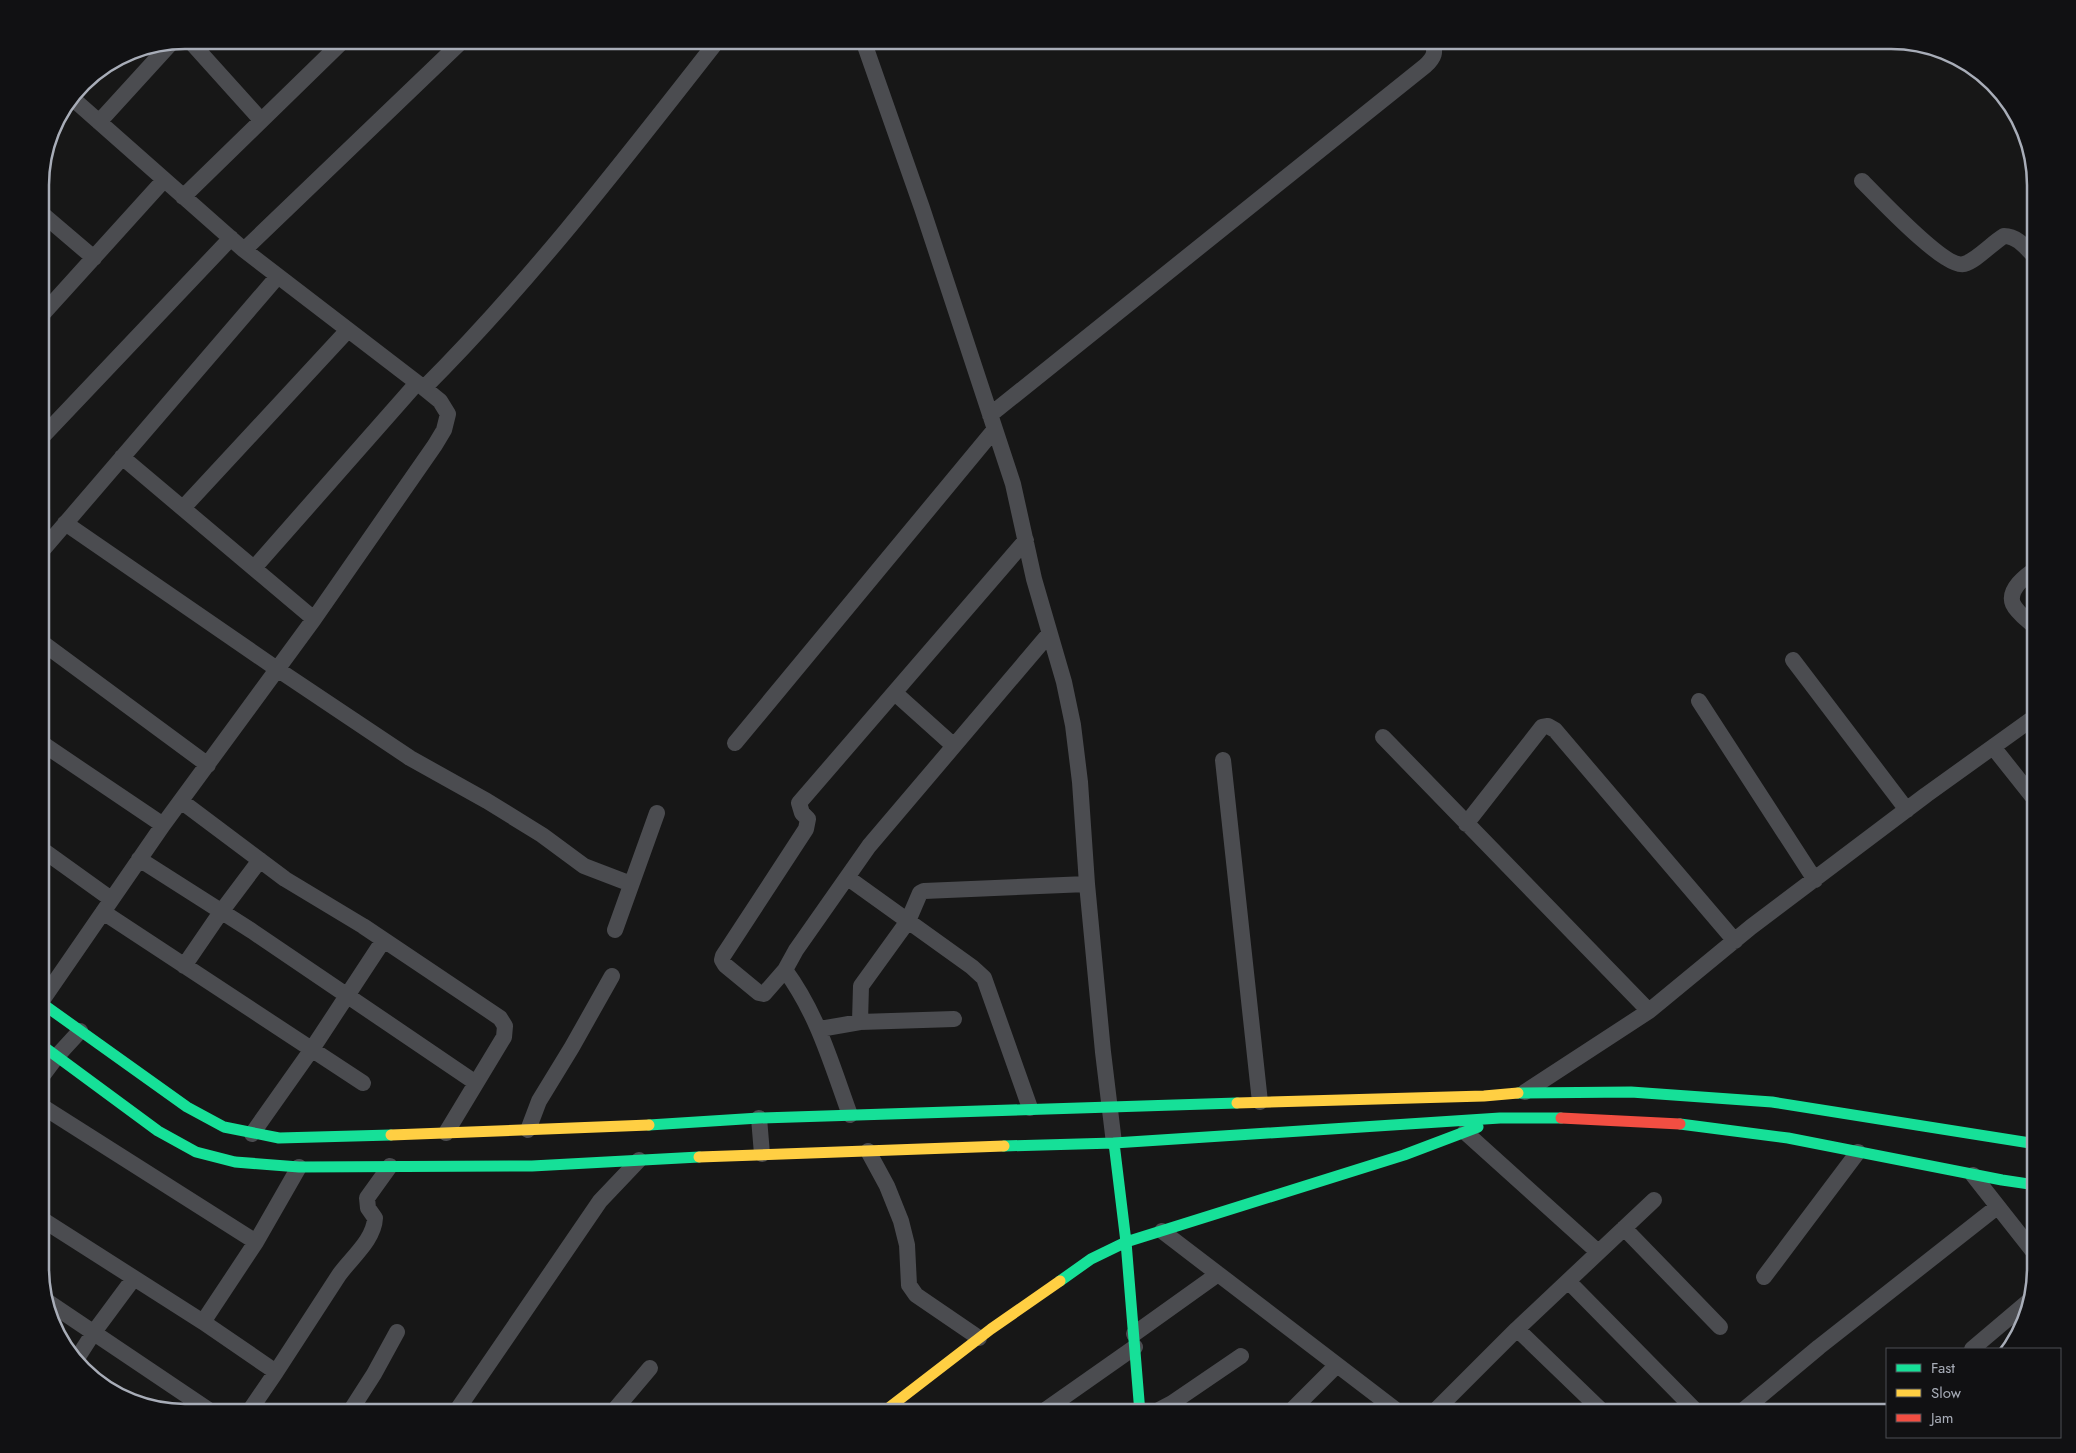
<svg xmlns="http://www.w3.org/2000/svg" width="2076" height="1453" font-family="Jost,sans-serif">
<style>
.lines{fill:none;stroke-linecap:round;stroke-linejoin:round}
.street{stroke:#4b4c50;stroke-width:16}
.fast{stroke:#16e098;stroke-width:11}
.slow{stroke:#ffcf43;stroke-width:11}
.jam{stroke:#f24e42;stroke-width:11}
.rim{fill:none;stroke:#a8adb8;stroke-width:2.5}
</style>
<rect width="100%" height="100%" fill="#171717"/>
<g class="lines">
<path class="street" d="M189 40 261 120
M863 40 922 208 1013 484 1034 579 1064 682 1073 725 1080 782 1087 884 1103 1052 1114 1143
M99 122 172 42
M1862 181C1877 196 1945 269 1964 264 1976 261 1992 243 2004 236 2018 236 2027 249 2036 258
M183 197 344 40
M40 212 94 258
M244 250 463 40
M40 317 164 180
M424 388C531 281 624 160 718 40
M990 415 1425 66C1434 58 1437 52 1431 40
M44 435 231 238
M122 457 314 619
M183 508 348 330
M65 523 277 669 410 758 487 801 542 835 584 866 631 884
M40 553 278 276
M254 568 417 383
M2036 569C2026 575 2007 590 2013 604 2017 613 2029 621 2036 628
M40 641 208 765
M1793 660 1907 810
M895 693 954 746
M1699 701 1815 880
M1383 737 1649 1011
M40 742 163 825
M735 743 995 429
M1993 747 2036 801
M1223 760 1260 1102
M181 801 285 879 363 926 500 1018 505 1026 504 1037 446 1133
M1466 824 1542 727 1548 726 1555 730 1735 941
M40 848 111 899
M139 859 252 931 476 1083
M848 878 972 967 984 978 1030 1108
M103 912 363 1083
M615 930 657 813
M184 966 221 912 260 860
M785 970 764 994 759 993 725 965 722 960 723 956 806 829 808 819 802 813 799 803 1026 540
M41 1002 163 825 314 619 435 445 444 430 448 414 440 401 424 388 244 250 72 98
M860 1022 954 1019
M820 1029 860 1022 861 986 908 921 920 893 924 891 1087 884
M40 1079 58 1055 80 1031
M1525 1092 1649 1011 1751 927 1926 795 2036 716
M40 1105 256 1242 299 1167
M850 1115C831 1063 818 1015 785 970L796 950 869 846 1049 634
M759 1118 762 1154
M528 1130 539 1101 572 1047 612 976
M1465 1132 1598 1252
M252 1134 312 1049 383 941
M868 1151 887 1186 901 1221 907 1245 909 1285 916 1295 979 1338
M1973 1175 2036 1255
M40 1218 203 1322 256 1242
M1624 1228 1720 1327
M1162 1231 1400 1413
M1764 1277 1858 1152
M1568 1281 1698 1413
M48 1302 213 1413
M203 1322 276 1372C297 1340 318 1307 339 1275 351 1258 374 1240 375 1218L368 1208 367 1198 390 1166
M1517 1329 1604 1413
M1134 1334 1218 1274
M1972 1349 2031 1299
M76 1360 94 1332 134 1278
M248 1413 276 1372
M349 1413 374 1374 397 1332
M455 1413 600 1201 639 1160
M612 1413 650 1368
M1041 1413 1135 1347
M1153 1413 1172 1403 1241 1356
M1289 1413 1337 1365
M1433 1413 1517 1329 1654 1200
M1740 1413 1819 1347 1997 1207"/>
<path class="fast" d="M40 1002 187 1107 224 1127 279 1138 391 1135
M40 1044 158 1131 196 1152 235 1162 299 1167 532 1166 699 1157
M1518 1093 1631 1092 1772 1102 2036 1144
M1680 1124 1788 1138 2002 1180 2036 1185
M649 1125 759 1118 1237 1103
M1114 1143 1126 1242 1140 1413
M1004 1146 1114 1143 1500 1118H1561
M1060 1281 1091 1259 1126 1242 1404 1155 1478 1127"/>
<path class="slow" d="M1237 1103 1484 1096 1518 1093
M391 1135 649 1125
M699 1157 1004 1146
M882 1413 991 1329 1060 1281"/>
<path class="jam" d="M1561 1118 1680 1124"/>
</g>
<path d="M0 0H2076V1453H0ZM185 49H1891A136 136 0 0 1 2027 185V1268A136 136 0 0 1 1891 1404H185A136 136 0 0 1 49 1268V185A136 136 0 0 1 185 49Z" fill="#111113" fill-rule="evenodd"/>
<path class="rim" d="M185 49H1891A136 136 0 0 1 2027 185V1268A136 136 0 0 1 1891 1404H185A136 136 0 0 1 49 1268V185A136 136 0 0 1 185 49Z"/>
<rect x="1886" y="1348" width="175" height="90" fill="#111113" stroke="#4d4f55"/>
<rect x="1896" y="1364" width="25" height="8" fill="#16e098" stroke="#4d4f55"/>
<text x="1931" y="1373" font-size="15" fill="#a8adb8">Fast</text>
<rect x="1896" y="1389" width="25" height="8" fill="#ffcf43" stroke="#4d4f55"/>
<text x="1931" y="1398" font-size="15" fill="#a8adb8">Slow</text>
<rect x="1896" y="1414" width="25" height="8" fill="#f24e42" stroke="#4d4f55"/>
<text x="1931" y="1423" font-size="15" fill="#a8adb8">Jam</text>
</svg>
